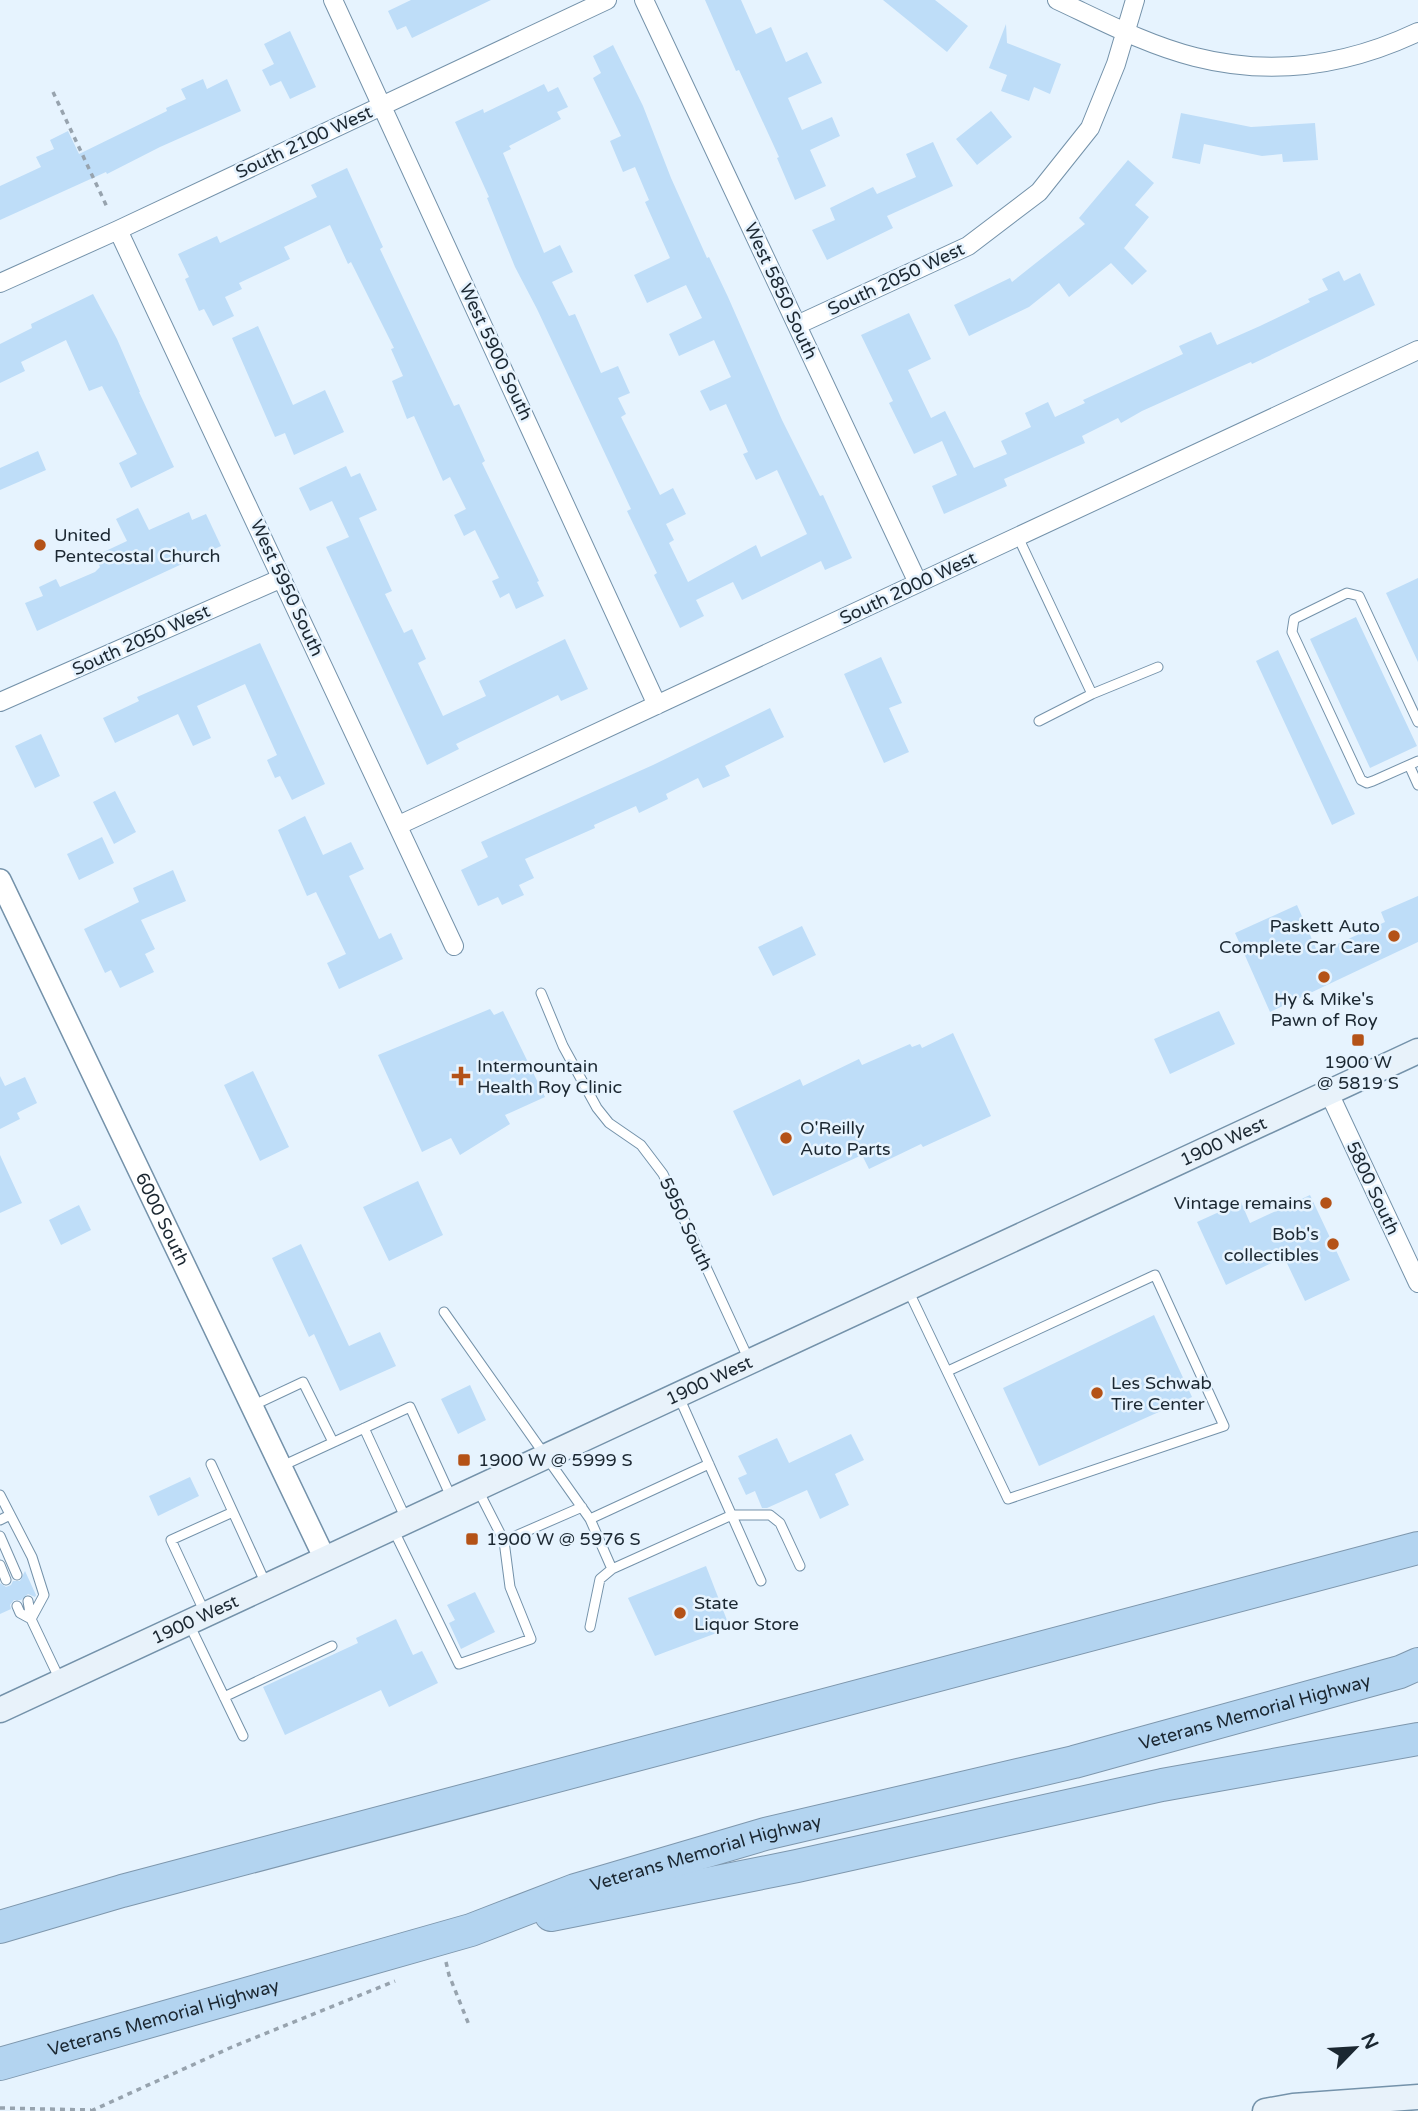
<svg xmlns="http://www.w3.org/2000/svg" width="1418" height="2111" font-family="'Varela Round',sans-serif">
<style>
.building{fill:#beddf8}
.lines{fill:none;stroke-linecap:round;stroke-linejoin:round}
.service-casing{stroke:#7492aa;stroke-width:11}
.minor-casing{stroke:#7492aa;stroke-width:20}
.tertiary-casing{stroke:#7492aa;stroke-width:24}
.secondary-casing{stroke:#7492aa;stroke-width:27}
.motorway-casing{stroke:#7e97ad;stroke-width:34}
.path{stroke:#97a3ae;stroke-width:3.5;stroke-dasharray:5 5;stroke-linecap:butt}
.service{stroke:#fff;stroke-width:9}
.minor{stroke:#fff;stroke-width:18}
.tertiary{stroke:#fff;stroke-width:21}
.secondary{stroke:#e8f2fa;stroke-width:24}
.motorway{stroke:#b3d4f0;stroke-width:32}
.poi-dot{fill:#b45217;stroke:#e6f3fe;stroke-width:2.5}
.labels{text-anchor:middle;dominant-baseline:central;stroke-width:5;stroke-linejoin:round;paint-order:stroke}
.street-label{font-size:18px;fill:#1b2731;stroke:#e6f3fe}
.poi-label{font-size:18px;fill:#1b2731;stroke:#e6f3fe;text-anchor:start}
</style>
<rect width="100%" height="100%" fill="#e6f3fe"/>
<path class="building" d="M411 0H491L412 38 406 26 397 30 388 11Z
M705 0H741L756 34 771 27 786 62 807 52 822 83 788 98 802 130 832 117 840 136 810 150 826 186 795 200 777 158 779 157 739 70 736 71Z
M883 0H935L968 26 947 52Z
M1006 24 1007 43 1061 64 1050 94 1034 87 1029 101 1001 91 1007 75 989 68Z
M290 31 316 87 290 99 281 81 270 86 262 70 274 64 264 44Z
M613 45 643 106 671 178 707 258 709 257 728 297 782 420 820 496 823 495 852 558 825 570 821 561 742 600 733 582 696 600 704 616 680 628 654 575 657 573 627 511 631 509 537 309 515 267 487 198 489 197 455 122 483 109 484 113 544 84 548 92 558 87 568 107 557 112 561 119 509 146 511 149 503 153 544 253 560 245 573 272 552 282 569 316 575 314 601 373 618 366 630 393 618 398 626 414 621 417 660 495 673 488 686 514 666 524 674 540 669 543 688 582 756 545 761 557 807 534 777 470 756 480 743 454 748 452 726 404 710 411 700 391 731 377 714 340 679 356 669 334 702 318 686 285 647 303 634 275 670 258 645 202 649 200 635 167 623 172 610 141 621 136 593 78 601 73 593 56Z
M203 79 207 89 227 79 241 111 160 147 107 174 106 172 0 220V186L41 167 36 157 54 149 50 140 68 131 79 154 167 111 166 108 186 99 181 89Z
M991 111 1012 137 977 165 956 139Z
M1181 113 1251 127 1315 123 1318 160 1283 162 1282 154 1262 156 1204 144 1200 164 1172 158Z
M933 142 953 186 887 216 893 228 827 260 812 230 835 220 830 208 873 187 877 194 916 177 906 154Z
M1128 160 1154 183 1135 205 1149 217 1124 248 1147 271 1132 285 1111 263 1069 297 1059 283 1029 307 969 336 954 305 1010 278 1012 282 1085 224 1079 218Z
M347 168 383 247 380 249 454 406 459 404 485 461 482 463 539 581 537 582 544 596 516 609 509 593 500 598 492 581 499 578 475 530 464 536 454 515 466 509 450 477 443 481 414 416 407 419 392 381 403 376 391 349 394 348 351 262 348 264 330 225 284 247 290 259 239 283 242 289 225 297 234 316 213 326 204 309 199 311 185 279 189 277 178 254 217 236 220 243 317 197 311 185Z
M1339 271 1344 281 1360 273 1375 305 1252 364 1251 362 1142 411 1121 423 1118 418 1082 436 1085 443 1004 479 1007 486 944 514 932 486 957 475 942 441 914 454 889 403 893 401 861 335 909 313 931 359 908 370 931 418 945 411 974 468 1007 454 1001 441 1031 427 1025 413 1048 402 1055 417 1085 403 1083 400 1183 354 1179 346 1211 332 1217 345 1260 326 1310 302 1308 299 1328 290 1322 279Z
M93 294 117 339 140 392H139L174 467 131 488 119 463 137 454 102 386 89 391 66 340 21 362 25 371 0 383V344L32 328 31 324Z
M258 326 293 405 325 390 344 432 294 455 285 433 275 437 232 338Z
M38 451 46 470 0 490V468Z
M346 466 351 477 360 473 377 510 359 518 392 591 385 594 404 633 412 629 426 659 418 663 443 716 486 696 479 681 565 639 588 689 561 701 558 695 456 744 459 749 427 765 326 547 349 537 332 501 310 511 299 488Z
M138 508 149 530 189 512 192 520 206 514 221 546 37 631 25 603 43 596 39 587 56 579 60 587 95 572 100 567 95 556 127 541 116 519Z
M1418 578V662L1386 593Z
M1356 617 1417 746 1370 768 1310 639Z
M260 643 325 784 292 800 280 776 275 778 267 760 277 755 245 684 197 706 211 738 193 746 178 714 115 743 103 718 139 701 137 697Z
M1278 650 1355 814 1332 825 1256 661Z
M881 657 902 703 889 708 909 752 884 763 844 674Z
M770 708 784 737 725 766 730 776 703 788 698 778 666 794 668 799 639 813 636 806 594 825 595 828 525 859 534 878 519 885 524 895 502 905 498 897 478 906 461 870 488 857 481 842 653 765Z
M41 734 60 776 35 788 15 746Z
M115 791 136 832 114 844 93 802Z
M305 816 323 855 351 842 364 869 349 876 379 939 391 933 403 959 339 989 327 963 346 954 316 892 307 896 278 830Z
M102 837 114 863 79 880 67 854Z
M173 870 186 901 141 920 155 949 145 954 154 972 120 988 111 970 105 973 84 929 139 902 133 888Z
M1418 896V942L1270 1012 1235 933 1297 905 1318 953 1385 922 1381 912Z
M802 926 816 955 773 976 758 947Z
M490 1009 494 1015 503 1011 545 1097 505 1115 510 1124 460 1155 451 1138 422 1152 378 1055Z
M1219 1011 1235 1044 1170 1074 1154 1039Z
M953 1033 991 1116 923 1147 921 1144 869 1169 862 1155 773 1196 733 1111 800 1079 803 1086 859 1059 862 1065 910 1044 912 1047 920 1044 922 1048Z
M253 1071 289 1147 260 1161 224 1085Z
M0 1076 5 1086 25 1077 37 1103 17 1113 20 1119 0 1129Z
M0 1155 22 1203 0 1213Z
M418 1181 443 1235 389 1261 363 1207Z
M1310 1195 1350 1280 1305 1301 1284 1257 1226 1285 1197 1222 1241 1202 1250 1223Z
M79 1205 91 1230 61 1245 49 1220Z
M301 1244 349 1346 380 1332 396 1366 340 1391 314 1334 309 1337 272 1258Z
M1154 1315 1192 1397 1039 1466 1003 1388Z
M470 1385 486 1420 458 1434 441 1399Z
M851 1434 864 1460 835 1474 849 1505 820 1519 807 1490 767 1508H762L755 1491 746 1495 738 1478 747 1474 738 1456 777 1438 789 1463Z
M190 1477 199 1496 158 1516 149 1496Z
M706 1566 730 1628 655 1656 628 1598Z
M25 1571 36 1595 35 1597 28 1594 21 1600H14L10 1605 11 1609 0 1614V1583L6 1587 11 1585 13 1581H20Z
M475 1592 495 1632 461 1649 449 1623 455 1620 447 1605Z
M396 1619 413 1655 422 1651 438 1683 389 1707 381 1690 285 1735 263 1687 358 1643 356 1638Z"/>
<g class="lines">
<g class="service-casing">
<path id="service" d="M1018 537 1092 694 1039 721
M1092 694 1158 667
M1418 722 1359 596 1347 593 1294 619 1292 632 1361 780 1367 783 1373 781 1418 761
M1409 765 1418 785
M541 993 563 1046 597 1108 609 1123 641 1145 663 1174 749 1360
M908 1290 1008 1499 1224 1426 1155 1275 948 1371
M444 1312 590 1519
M679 1397 761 1581
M252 1406 303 1382 333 1442
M364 1428 406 1519
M211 1464 233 1512
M709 1464 590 1519 612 1569 732 1515H770L780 1523 800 1566
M282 1466 410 1407 452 1499
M478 1490 504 1541 582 1507
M0 1495 32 1557 44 1595 31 1619 60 1680
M0 1520 10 1515
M394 1531 459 1664 531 1639 510 1587 504 1541
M0 1536 17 1575
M0 1565 6 1580
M28 1601 31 1619
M17 1606 20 1613 31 1619
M205 1613 171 1540 233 1512 266 1584
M189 1624 243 1736
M590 1627 600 1579 612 1569
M224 1697 332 1646"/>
</g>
<g class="minor-casing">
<path id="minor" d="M333 0 657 705
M644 0 918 583
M1057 0C1102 21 1147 45 1195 57 1273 77 1346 66 1418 32
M118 230 454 946
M0 283 118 230 607 0
M797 325 968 246 1039 192 1090 128 1116 64 1135 0
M0 702 282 578
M399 825 1418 350
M1329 1093 1418 1283"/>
</g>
<g class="tertiary-casing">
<g id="tertiary">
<path id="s1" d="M0 880 325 1559"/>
</g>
</g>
<g class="secondary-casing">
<g id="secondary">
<path id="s2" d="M0 1710 1418 1051"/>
<path d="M1265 2111 1293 2106 1418 2097"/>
</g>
</g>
<g class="motorway-casing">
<g id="motorway">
<path d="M551 1915 797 1866 1162 1785 1418 1739"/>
<path d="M0 1927 122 1891 1418 1548"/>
<path id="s3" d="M0 2064 471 1930 575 1890 765 1834 1074 1762 1400 1672 1418 1664"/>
</g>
</g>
<path class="path" d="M53 92 107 207
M446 1962 449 1975 469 2025
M0 2108 91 2110
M91 2111 232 2047 395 1981"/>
<use href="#service" class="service"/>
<use href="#minor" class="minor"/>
<use href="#tertiary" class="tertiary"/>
<use href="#secondary" class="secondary"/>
<use href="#motorway" class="motorway"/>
</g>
<g class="poi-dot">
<circle cx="40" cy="545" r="7"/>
<circle cx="1394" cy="936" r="7"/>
<circle cx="1324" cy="977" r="7"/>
<rect x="1351" y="1033" width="14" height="14" rx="3.5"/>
<path d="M457.5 1065.5h7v7h7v7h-7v7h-7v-7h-7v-7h7z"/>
<circle cx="786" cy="1138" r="7"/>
<circle cx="1326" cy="1203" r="7"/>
<circle cx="1333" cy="1244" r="7"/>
<circle cx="1097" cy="1393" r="7"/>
<rect x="457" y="1453" width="14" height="14" rx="3.5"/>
<rect x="465" y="1532" width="14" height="14" rx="3.5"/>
<circle cx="680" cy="1613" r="7"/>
</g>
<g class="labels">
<g class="street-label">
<text transform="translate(304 142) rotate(-25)">South 2100 West</text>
<text transform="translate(896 279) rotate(-25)">South 2050 West</text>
<text transform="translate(781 291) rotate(65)">West 5850 South</text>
<text transform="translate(496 352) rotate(65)">West 5900 South</text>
<text transform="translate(287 588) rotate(65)">West 5950 South</text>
<text transform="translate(908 588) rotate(-25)">South 2000 West</text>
<text transform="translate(141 640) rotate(-24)">South 2050 West</text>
<text stroke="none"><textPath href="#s2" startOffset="1349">1900 West</textPath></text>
<text transform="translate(1373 1188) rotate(65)">5800 South</text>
<text stroke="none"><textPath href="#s1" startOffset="376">6000 South</textPath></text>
<text transform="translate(686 1224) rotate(65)">5950 South</text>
<text stroke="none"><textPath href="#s2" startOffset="782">1900 West</textPath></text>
<text stroke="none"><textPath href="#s2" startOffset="215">1900 West</textPath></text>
<text stroke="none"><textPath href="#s3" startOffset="1304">Veterans Memorial Highway</textPath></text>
<text stroke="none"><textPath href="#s3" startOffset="737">Veterans Memorial Highway</textPath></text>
<text stroke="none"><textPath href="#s3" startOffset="170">Veterans Memorial Highway</textPath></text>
</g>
<g class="poi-label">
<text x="54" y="535">United<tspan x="54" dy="21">Pentecostal Church</tspan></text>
<text x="1380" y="926" text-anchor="end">Paskett Auto<tspan x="1380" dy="21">Complete Car Care</tspan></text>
<text x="1324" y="999" text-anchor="middle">Hy &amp; Mike's<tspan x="1324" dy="21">Pawn of Roy</tspan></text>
<text x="1358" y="1062" text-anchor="middle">1900 W<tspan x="1358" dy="21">@ 5819 S</tspan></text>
<text x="477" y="1066">Intermountain<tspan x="477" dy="21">Health Roy Clinic</tspan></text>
<text x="800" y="1128">O'Reilly<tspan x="800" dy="21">Auto Parts</tspan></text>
<text x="1312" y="1203" text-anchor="end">Vintage remains</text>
<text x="1319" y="1234" text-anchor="end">Bob's<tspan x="1319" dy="21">collectibles</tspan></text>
<text x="1111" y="1383">Les Schwab<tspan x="1111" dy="21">Tire Center</tspan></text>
<text x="478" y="1460">1900 W @ 5999 S</text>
<text x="486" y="1539">1900 W @ 5976 S</text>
<text x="694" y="1603">State<tspan x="694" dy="21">Liquor Store</tspan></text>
</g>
</g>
<g transform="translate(1355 2048) rotate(65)" stroke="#e6f3fe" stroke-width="5" paint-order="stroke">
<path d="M0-5L12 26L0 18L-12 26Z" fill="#1b2731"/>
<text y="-10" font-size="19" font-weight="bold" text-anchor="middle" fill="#1b2731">N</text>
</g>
</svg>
